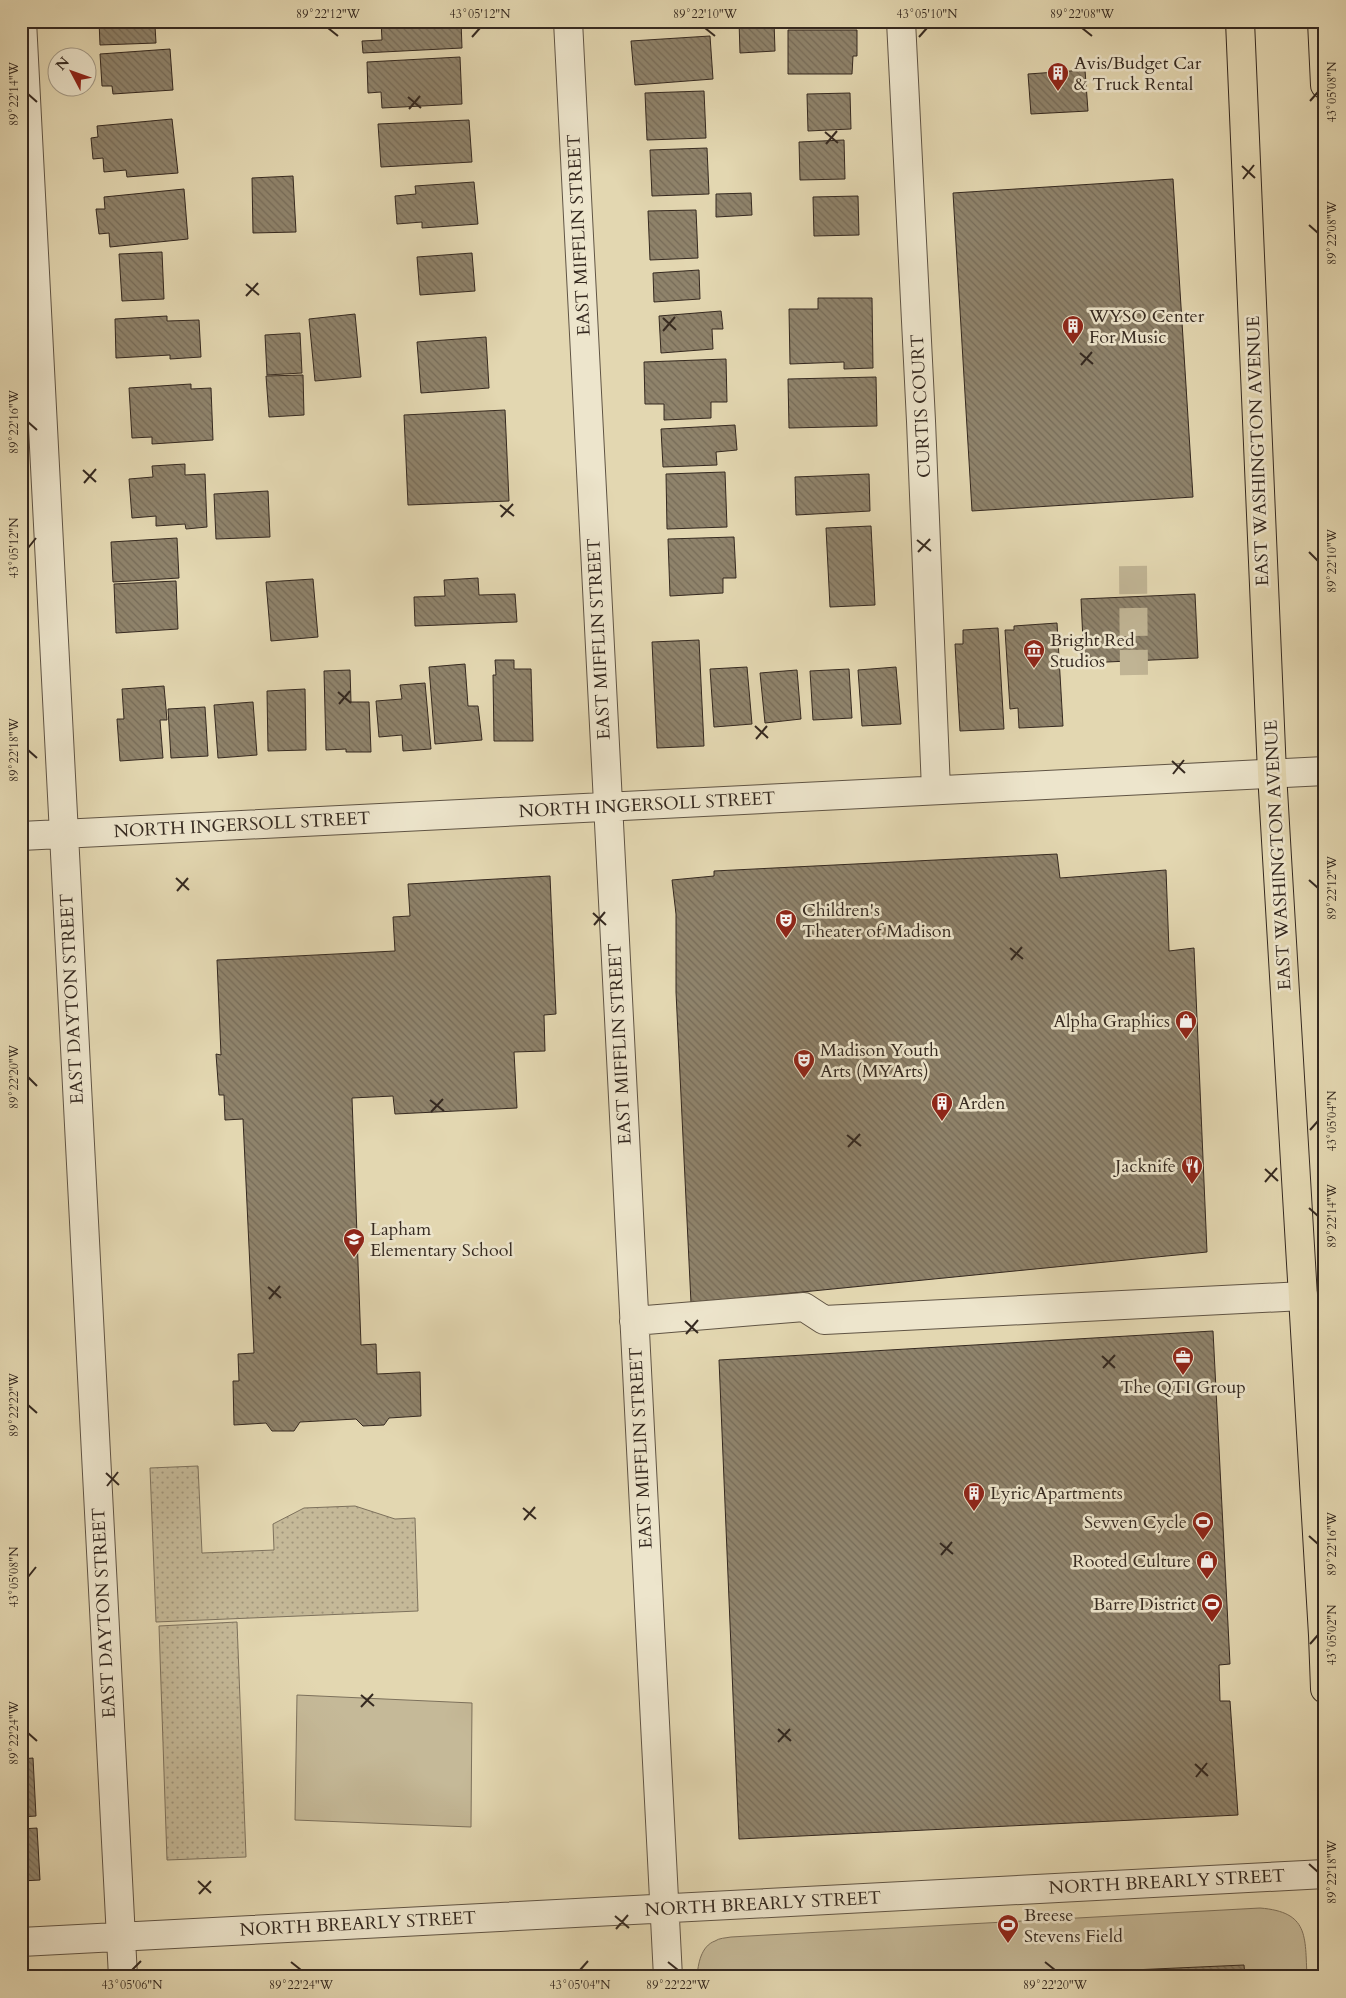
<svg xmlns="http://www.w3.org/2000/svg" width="1346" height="1998" font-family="Cardo,serif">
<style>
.park{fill:url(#park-dots);stroke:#7d715c}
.pitch{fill:#c5b998;stroke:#7d715c}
.building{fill:url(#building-back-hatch);stroke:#352920}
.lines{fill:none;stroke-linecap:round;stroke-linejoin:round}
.minor-tunnel{stroke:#c0b494;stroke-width:28;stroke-dasharray:28 14;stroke-linecap:butt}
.minor-casing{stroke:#605444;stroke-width:30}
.major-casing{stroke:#352920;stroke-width:30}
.minor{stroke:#ede5cc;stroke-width:28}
.major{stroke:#e3d7b1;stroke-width:28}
.ticks{fill:none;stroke:#352920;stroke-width:2}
.labels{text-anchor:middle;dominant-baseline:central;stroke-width:5;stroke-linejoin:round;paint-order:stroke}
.poi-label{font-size:18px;fill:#352920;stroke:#ede5cc;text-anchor:start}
.street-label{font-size:18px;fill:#352920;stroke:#ede5cc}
.neatline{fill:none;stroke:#352920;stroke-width:2}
.ticks-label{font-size:12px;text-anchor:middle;fill:#352920}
</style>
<defs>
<pattern id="park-dots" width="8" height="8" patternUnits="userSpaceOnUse" patternTransform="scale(1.25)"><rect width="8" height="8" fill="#c5b998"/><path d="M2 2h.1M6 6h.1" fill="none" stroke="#a1967c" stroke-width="1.8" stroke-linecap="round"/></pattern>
<pattern id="building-back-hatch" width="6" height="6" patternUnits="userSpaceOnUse" patternTransform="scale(1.25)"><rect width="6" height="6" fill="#8f836b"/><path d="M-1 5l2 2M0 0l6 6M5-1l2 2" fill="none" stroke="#766b58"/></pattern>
</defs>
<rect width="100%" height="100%" fill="#e3d7b1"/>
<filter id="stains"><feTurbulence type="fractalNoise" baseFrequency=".004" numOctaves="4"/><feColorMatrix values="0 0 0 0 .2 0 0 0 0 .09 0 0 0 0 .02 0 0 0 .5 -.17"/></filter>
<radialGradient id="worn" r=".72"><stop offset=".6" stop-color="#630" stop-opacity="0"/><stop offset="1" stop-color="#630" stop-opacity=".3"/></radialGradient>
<path class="park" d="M198 1466 202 1553 274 1550 273 1524 304 1508 355 1506 395 1519 415 1518 418 1611 156 1622 150 1468Z
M237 1622 246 1857 167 1860 159 1626Z"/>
<path class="pitch" d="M297 1695 472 1703 471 1827 295 1820Z
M1260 1908C1309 1912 1305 1936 1307 1977H697C698 1964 701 1946 715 1941 719 1938 726 1938 731 1937Z"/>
<path class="building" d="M99 21H168L169 26H155L156 43 100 45Z
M381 21H461L462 48 363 53 362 41 382 40Z
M626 21H697V23L627 25Z
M739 21H774L775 51 740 53Z
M788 30H857V56H853L852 74H788Z
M710 36 713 79 635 85 631 41Z
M170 49 173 90 113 94 112 86H102L100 54Z
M460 57 462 104 382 108 381 92 368 93 367 62Z
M1085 70 1088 111 1031 114 1028 74Z
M704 91 706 138 647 140 645 93Z
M850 93 851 129 808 131 807 94Z
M172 119 178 173 127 177 126 170 104 172 103 158 93 159 91 138 98 137 97 126Z
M469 120 472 162 381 167 378 124Z
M844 140 845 179 800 180 799 142Z
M707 148 709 194 652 196 650 150Z
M293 176 296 232 253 233 252 178Z
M1173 179 1193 497 972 511 953 193Z
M474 182 478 224 422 228V222L397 224 395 196 416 194 415 186Z
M184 189 188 239 110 247 109 233 99 234 96 209H105L104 197Z
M751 193 752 215 716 217V194Z
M858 196 859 235 814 236 813 197Z
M696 210 698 258 650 260 648 211Z
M162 252 164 299 122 301 119 254Z
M472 253 475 291 420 295 417 257Z
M699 270 700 299 654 302 653 273Z
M818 298H872L873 368 844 369V362L790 364 789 309H818Z
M721 311 723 329H712L713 349 661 353 659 316Z
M355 314 361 377 315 381 309 319Z
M167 316V321L199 320 201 357 170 359V355L116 358 115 319Z
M300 333 302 373 267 375 265 335Z
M486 337 489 388 421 393 417 342Z
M726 359 727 402H711V418L664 420V404H645L644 362Z
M303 375 304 415 269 417 266 376Z
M876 377 877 426 789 428 788 379Z
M191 384V389L211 388 213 440 152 444V437L132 438 129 388Z
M505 410 509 501 408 505 404 415Z
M735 425 737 450 716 452 717 465 663 467 661 429Z
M185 464V475L205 474 207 527 186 529 185 524 156 526V516L132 518 129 479 153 477 152 466Z
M725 472 727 527 667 529 666 474Z
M869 474 870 511 796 515 795 477Z
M268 491 270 537 216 539 214 494Z
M871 526 875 605 830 607 826 528Z
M734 537 736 578H723V593L670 596 668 539Z
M177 538 179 578 113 582 111 542Z
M478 578 479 595 515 594 517 622 415 626 414 597 445 596 444 580Z
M313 579 318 637 271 641 266 582Z
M176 581 178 629 116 633 114 584Z
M1195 594 1198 658 1084 663 1081 599Z
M1057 623 1063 726 1019 728 1018 708 1010 709 1005 630H1014V626Z
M998 628 1004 729 960 731 955 644H963V630Z
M699 640 704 746 657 748 652 642Z
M495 660H514V669H531L533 741H494L493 675H496Z
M465 664 468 706H478L482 740 435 744 429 667Z
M747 667 752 724 714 727 710 669Z
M896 667 901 724 862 726 858 670Z
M849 669 852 718 813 720 810 671Z
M350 670 351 702H369L371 752H346V749L326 750 324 671Z
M797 670 801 719 765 723 760 673Z
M425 683 431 749 403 751 402 735 379 737 376 701 402 699 400 685Z
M164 686 167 720H160L163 758 120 761 117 719H124L122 689Z
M305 689 306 750 268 751 267 691Z
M253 702 257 755 218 758 214 705Z
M205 707 208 756 171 758 168 709Z
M1057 854 1060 878 1166 870 1169 951 1194 948 1207 1252 691 1303 676 992V914L672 880 714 876V871Z
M550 876 556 1014 544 1015 545 1051 514 1052 517 1108 395 1114 393 1096 352 1098 361 1345 376 1344 377 1374 420 1372 421 1416 389 1418 384 1425 363 1426 356 1419 300 1422 294 1431H272L266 1423 234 1425 233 1381H239L238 1354 254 1353 243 1119 225 1120 224 1095H219L216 1054 221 1055 217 960 395 951 393 917 410 916 408 884Z
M1213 1331 1230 1664 1219 1665 1220 1701H1230L1238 1815 739 1839 719 1360Z
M33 1758 36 1816 21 1817V1759Z
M37 1828 40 1880 21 1881V1829Z
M1244 1965 1245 1977H1132V1970Z
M611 1971 612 1977H576V1974Z
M1125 1972 1126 1977H1013Z
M561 1974V1977H522Z"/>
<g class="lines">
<path class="minor-tunnel" d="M1133 566 1134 675"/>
<g class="minor-casing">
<path id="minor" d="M22 21 123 1977
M568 21 668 1977
M901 21 921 421 936 790
M21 836 1325 771
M634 1321 804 1307 824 1320 1303 1296
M21 1942 1325 1874"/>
</g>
<g class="major-casing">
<path id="major" d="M1240 21 1272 773 1323 1635 1325 1689
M1322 21 1325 85"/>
</g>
<use href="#minor" class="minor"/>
<use href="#major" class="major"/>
</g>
<path class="ticks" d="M328 28 338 36M705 28 715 36M1082 28 1092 36M472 37 480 28M919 37 927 28M28 94 37 102M408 97 421 108M1310 101 1318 92M409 109 420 96M825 132 838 143M826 144 837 131M1242 166 1255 178M1243 179 1254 165M1309 225 1318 233M246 284 259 295M246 296 258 283M663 318 676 330M663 331 675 317M1080 353 1093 364M1081 365 1092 352M28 422 37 430M83 470 96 482M84 483 96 469M500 505 514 516M501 517 513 504M917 540 931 551M28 548 36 538M918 552 930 539M1309 552 1318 561M338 692 351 703M339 704 350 691M755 726 768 738M756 739 767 726M28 750 37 758M1172 761 1185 773M1173 774 1184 760M176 878 189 890M1309 880 1318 888M177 891 188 878M593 913 606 925M594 925 605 912M1010 948 1023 959M1011 960 1022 947M28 1077 37 1086M430 1100 444 1111M431 1112 443 1099M1310 1130 1318 1121M847 1135 861 1146M848 1147 860 1134M1265 1169 1278 1181M1265 1182 1277 1168M1309 1208 1318 1216M268 1287 281 1298M269 1299 280 1286M685 1321 698 1333M686 1334 698 1320M1102 1356 1115 1368M1103 1368 1115 1355M28 1405 37 1413M106 1473 119 1485M107 1486 118 1472M523 1508 536 1519M524 1520 535 1507M1309 1536 1318 1544M940 1543 953 1554M941 1555 952 1542M28 1577 36 1567M1310 1644 1318 1635M361 1695 374 1706M361 1707 373 1694M778 1729 791 1741M28 1733 37 1741M778 1742 790 1729M1195 1764 1208 1776M1196 1777 1207 1763M1309 1864 1318 1872M198 1881 211 1893M199 1894 211 1881M615 1916 629 1928M616 1929 628 1915M291 1962 301 1970M668 1962 678 1970M1045 1962 1055 1970M132 1970 141 1961M580 1970 588 1961"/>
<defs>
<g id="building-pin" transform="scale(1.125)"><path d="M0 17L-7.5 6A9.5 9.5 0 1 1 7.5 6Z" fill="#8f2418" stroke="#ede5cc"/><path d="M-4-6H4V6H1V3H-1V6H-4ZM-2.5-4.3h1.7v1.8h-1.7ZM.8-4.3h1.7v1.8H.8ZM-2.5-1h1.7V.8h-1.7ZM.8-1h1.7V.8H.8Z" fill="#fff"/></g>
<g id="museum-pin" transform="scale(1.125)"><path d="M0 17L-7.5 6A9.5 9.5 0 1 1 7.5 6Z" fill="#8f2418" stroke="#ede5cc"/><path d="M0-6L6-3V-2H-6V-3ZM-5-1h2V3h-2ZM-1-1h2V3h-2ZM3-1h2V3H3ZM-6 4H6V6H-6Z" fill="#fff"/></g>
<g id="theatre-pin" transform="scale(1.125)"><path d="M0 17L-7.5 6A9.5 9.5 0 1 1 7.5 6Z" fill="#8f2418" stroke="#ede5cc"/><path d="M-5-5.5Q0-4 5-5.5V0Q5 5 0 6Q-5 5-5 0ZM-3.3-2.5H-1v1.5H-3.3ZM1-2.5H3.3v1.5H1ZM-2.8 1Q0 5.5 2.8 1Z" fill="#fff"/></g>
<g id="shop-pin" transform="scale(1.125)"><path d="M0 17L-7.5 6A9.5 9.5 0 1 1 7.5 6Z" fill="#8f2418" stroke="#ede5cc"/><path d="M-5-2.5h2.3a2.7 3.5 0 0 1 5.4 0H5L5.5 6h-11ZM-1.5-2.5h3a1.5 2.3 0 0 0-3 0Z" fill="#fff"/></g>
<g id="restaurant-pin" transform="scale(1.125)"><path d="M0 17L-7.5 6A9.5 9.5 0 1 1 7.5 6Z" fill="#8f2418" stroke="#ede5cc"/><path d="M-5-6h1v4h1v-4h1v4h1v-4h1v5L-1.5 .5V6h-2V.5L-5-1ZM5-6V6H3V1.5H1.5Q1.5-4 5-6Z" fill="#fff"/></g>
<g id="school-pin" transform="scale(1.125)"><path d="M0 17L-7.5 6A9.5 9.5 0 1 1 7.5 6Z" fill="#8f2418" stroke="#ede5cc"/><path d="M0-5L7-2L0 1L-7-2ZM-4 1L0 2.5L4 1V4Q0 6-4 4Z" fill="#fff"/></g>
<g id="office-pin" transform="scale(1.125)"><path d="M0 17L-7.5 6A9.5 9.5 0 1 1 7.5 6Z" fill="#8f2418" stroke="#ede5cc"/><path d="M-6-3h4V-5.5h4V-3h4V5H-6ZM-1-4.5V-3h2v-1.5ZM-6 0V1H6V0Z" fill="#fff"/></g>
<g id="stadium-pin" transform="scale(1.125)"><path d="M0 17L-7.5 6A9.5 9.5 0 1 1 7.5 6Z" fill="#8f2418" stroke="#ede5cc"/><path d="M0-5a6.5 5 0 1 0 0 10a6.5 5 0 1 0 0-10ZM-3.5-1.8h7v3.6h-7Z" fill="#fff"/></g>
</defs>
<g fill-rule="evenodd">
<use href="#building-pin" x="1058" y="73"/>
<use href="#building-pin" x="1073" y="326"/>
<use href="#museum-pin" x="1034" y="650"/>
<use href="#theatre-pin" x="786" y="920"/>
<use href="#shop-pin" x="1186" y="1021"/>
<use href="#theatre-pin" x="804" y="1060"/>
<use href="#building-pin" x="942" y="1103"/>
<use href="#restaurant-pin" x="1192" y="1166"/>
<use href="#school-pin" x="354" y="1239"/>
<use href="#office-pin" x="1183" y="1357"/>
<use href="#building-pin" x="974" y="1493"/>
<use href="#stadium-pin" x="1203" y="1522"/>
<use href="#shop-pin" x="1207" y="1561"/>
<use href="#stadium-pin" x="1212" y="1604"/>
<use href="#stadium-pin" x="1008" y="1925"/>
</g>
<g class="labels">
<g class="poi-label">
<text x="1074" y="63">Avis/Budget Car<tspan x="1074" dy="21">&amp; Truck Rental</tspan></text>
<text x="1089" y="316">WYSO Center<tspan x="1089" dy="21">For Music</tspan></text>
<text x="1050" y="640">Bright Red<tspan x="1050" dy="21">Studios</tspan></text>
<text x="802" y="910">Children's<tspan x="802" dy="21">Theater of Madison</tspan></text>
<text x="1170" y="1021" text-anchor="end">Alpha Graphics</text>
<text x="820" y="1050">Madison Youth<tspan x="820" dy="21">Arts (MYArts)</tspan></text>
<text x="958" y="1103">Arden</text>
<text x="1176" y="1166" text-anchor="end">Jacknife</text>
<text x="370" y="1229">Lapham<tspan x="370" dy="21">Elementary School</tspan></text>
<text x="1183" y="1387" text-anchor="middle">The QTI Group</text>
<text x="990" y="1493">Lyric Apartments</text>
<text x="1187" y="1522" text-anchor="end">Sevven Cycle</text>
<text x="1191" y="1561" text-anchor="end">Rooted Culture</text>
<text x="1196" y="1604" text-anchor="end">Barre District</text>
<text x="1024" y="1915">Breese<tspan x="1024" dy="21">Stevens Field</tspan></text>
</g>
<g class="street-label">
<text transform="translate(579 235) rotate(-93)">EAST MIFFLIN STREET</text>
<text transform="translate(921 406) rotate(-93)">CURTIS COURT</text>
<text transform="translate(1258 451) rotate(-92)">EAST WASHINGTON AVENUE</text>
<text transform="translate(599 639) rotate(-93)">EAST MIFFLIN STREET</text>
<text transform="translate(647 805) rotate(-3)">NORTH INGERSOLL STREET</text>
<text transform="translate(242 825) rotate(-3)">NORTH INGERSOLL STREET</text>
<text transform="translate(1278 855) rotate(-93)">EAST WASHINGTON AVENUE</text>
<text transform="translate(72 999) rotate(-93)">EAST DAYTON STREET</text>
<text transform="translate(620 1044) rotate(-93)">EAST MIFFLIN STREET</text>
<text transform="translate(641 1448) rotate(-93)">EAST MIFFLIN STREET</text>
<text transform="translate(104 1613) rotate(-93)">EAST DAYTON STREET</text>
<text transform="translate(1167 1882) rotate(-3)">NORTH BREARLY STREET</text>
<text transform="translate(763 1904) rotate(-3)">NORTH BREARLY STREET</text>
<text transform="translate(358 1924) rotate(-3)">NORTH BREARLY STREET</text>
</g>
</g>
<rect width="1346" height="1998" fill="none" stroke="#e3d7b1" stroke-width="55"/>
<g transform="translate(72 72) rotate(311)"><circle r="24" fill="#ede5cc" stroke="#a39a87"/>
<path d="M0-4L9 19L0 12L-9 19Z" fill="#8f2418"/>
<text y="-8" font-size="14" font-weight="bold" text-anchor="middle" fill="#352920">N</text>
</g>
<rect x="28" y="28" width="1290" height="1942" class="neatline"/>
<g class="ticks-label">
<text x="328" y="18">89°22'12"W</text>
<text x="480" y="18">43°05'12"N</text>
<text x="705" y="18">89°22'10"W</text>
<text x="927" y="18">43°05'10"N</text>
<text x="1082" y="18">89°22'08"W</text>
<text transform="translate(1332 92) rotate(-90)" y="4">43°05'08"N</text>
<text transform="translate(14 94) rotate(-90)" y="4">89°22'14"W</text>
<text transform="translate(1332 233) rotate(-90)" y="4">89°22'08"W</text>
<text transform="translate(14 422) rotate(-90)" y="4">89°22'16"W</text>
<text transform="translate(14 548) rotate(-90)" y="4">43°05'12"N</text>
<text transform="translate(1332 561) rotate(-90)" y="4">89°22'10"W</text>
<text transform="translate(14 750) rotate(-90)" y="4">89°22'18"W</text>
<text transform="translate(1332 888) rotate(-90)" y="4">89°22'12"W</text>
<text transform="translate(14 1077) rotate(-90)" y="4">89°22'20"W</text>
<text transform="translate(1332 1121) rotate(-90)" y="4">43°05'04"N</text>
<text transform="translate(1332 1216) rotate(-90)" y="4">89°22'14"W</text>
<text transform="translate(14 1405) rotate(-90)" y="4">89°22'22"W</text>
<text transform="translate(1332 1544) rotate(-90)" y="4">89°22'16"W</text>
<text transform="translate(14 1577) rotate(-90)" y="4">43°05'08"N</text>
<text transform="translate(1332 1635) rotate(-90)" y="4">43°05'02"N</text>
<text transform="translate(14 1733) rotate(-90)" y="4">89°22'24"W</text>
<text transform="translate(1332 1872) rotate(-90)" y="4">89°22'18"W</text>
<text x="132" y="1989">43°05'06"N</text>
<text x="301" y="1989">89°22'24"W</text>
<text x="580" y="1989">43°05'04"N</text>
<text x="678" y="1989">89°22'22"W</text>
<text x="1055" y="1989">89°22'20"W</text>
</g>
<rect width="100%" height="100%" filter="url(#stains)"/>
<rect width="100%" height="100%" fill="url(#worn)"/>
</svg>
